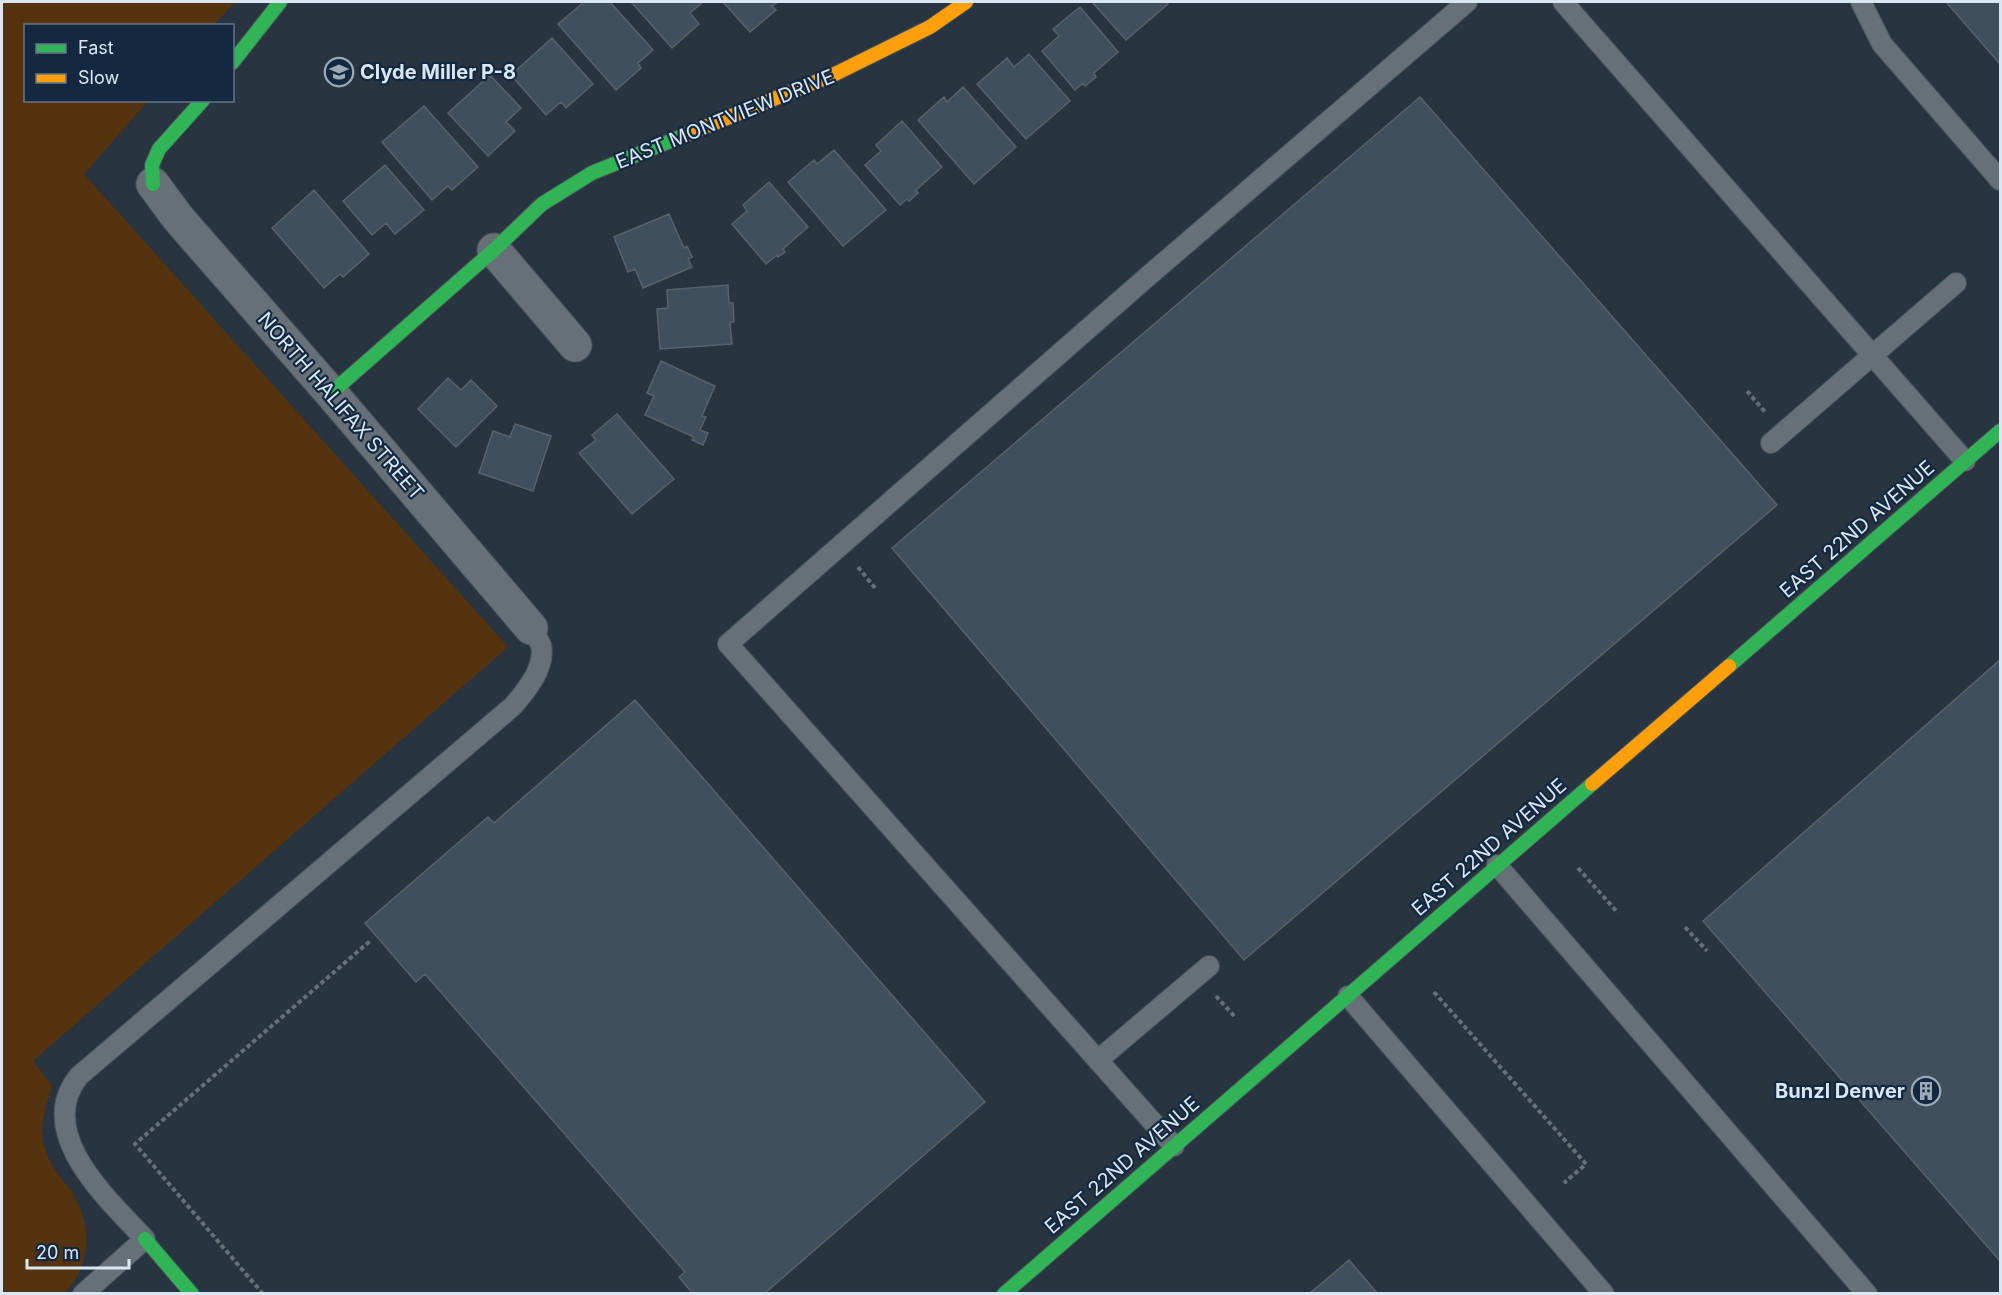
<svg xmlns="http://www.w3.org/2000/svg" width="2002" height="1295" font-family="Inter,sans-serif">
<style>
.green{fill:#55330f}
.building{fill:#404f5e;stroke:#57616b;stroke-width:1.5}
.lines{fill:none;stroke-linecap:round;stroke-linejoin:round}
.lane-casing{stroke:#46515a;stroke-width:22}
.street-casing{stroke:#46515a;stroke-width:35}
.fast-casing{stroke:#46515a;stroke-width:16}
.slow-casing{stroke:#46515a;stroke-width:16}
.path{stroke:#666e76;stroke-width:4;stroke-dasharray:4.5 3;stroke-linecap:butt}
.lane{stroke:#677078;stroke-width:20}
.street{stroke:#677078;stroke-width:33}
.fast{stroke:#30b455;stroke-width:14}
.slow{stroke:#ff9f0a;stroke-width:14}
.labels{text-anchor:middle;dominant-baseline:central;stroke-width:4.5;stroke-linejoin:round;paint-order:stroke}
.poi-label{font-size:20px;font-weight:bold;fill:#d9e7f5;stroke:#14293f;text-anchor:start}
.street-label{font-size:20px;fill:#d9e7f5;stroke:#14293f}
</style>
<rect width="100%" height="100%" fill="#283440"/>
<path class="green" d="M2 2H235L214 25 26 26V100L148 101 84 174 508 647 33 1061 52 1086C47 1103 40 1122 43 1140 46 1160 57 1173 69 1188 84 1209 90 1234 84 1258 81 1272 74 1284 63 1294L2 1293Z"/>
<path class="building" d="M584 2H610L653 50 638 63 641 68 616 90 558 24Z
M634 2H703L690 13 699 24 672 48 632 3Z
M723 2H778L772 6 776 10 750 32Z
M1092 2H1166L1168 4 1126 40Z
M1946 2H2000V64Z
M1080 7 1118 52 1094 73 1096 77 1085 86 1083 83 1075 90 1042 51 1059 36 1053 29Z
M552 38 593 84 566 108 561 102 546 115 511 75Z
M1029 54 1070 101 1026 139 977 84 1007 58 1014 67Z
M490 75 521 108 506 122 515 131 488 156 448 113Z
M963 87 1016 147 974 184 918 120 944 97 947 102Z
M1420 97 1777 505 1244 960 892 548Z
M424 106 478 167 452 190 448 186 432 200 382 142Z
M902 121 942 167 916 190 918 193 909 201 907 199 900 205 865 165 881 151 876 145Z
M834 150 886 210 843 246 788 182 814 160 817 164Z
M385 165 424 210 395 234 386 223 372 235 343 201Z
M769 182 808 227 783 249 785 252 778 257 777 255 766 264 732 224 747 211 743 205Z
M314 190 369 254 343 277 340 274 324 288 272 228Z
M669 214 684 248 687 246 692 257 688 259 692 267 643 288 635 269 628 272 614 237Z
M728 285 729 303H733L734 322H730L732 344 660 349 657 309 668 308 667 290Z
M661 361 715 386 702 416 706 417 700 430 708 433 703 445 692 440 694 437 645 415 654 396 647 393Z
M448 378 461 390 471 380 497 406 456 447 418 409Z
M617 414 674 479 632 514 579 453 596 440 592 435Z
M515 424 551 436 533 491 479 473 493 431 510 437Z
M2000 660V1261L1703 921Z
M635 700 985 1102 764 1294H693L679 1277 685 1272 425 974 416 982 365 923 488 817 494 823Z
M1349 1260 1378 1294H1309Z"/>
<g class="lines">
<g class="lane-casing">
<path id="lane" d="M1563 2 1965 461
M1861 2 1882 44 2000 180
M1771 443 1956 283
M1497 865 1867 1294
M1348 996 1604 1294
M1098 1060 1209 966
M1174 1146 728 644 1146 278 1467 2
M83 1294 145 1239C109 1200 33 1133 79 1076L513 706C526 691 546 667 541 645 539 640 534 633 531 628"/>
</g>
<g class="street-casing">
<path id="street" d="M153 184 178 218 331 393 531 628
M494 250 575 345"/>
</g>
<g class="fast-casing">
<path id="fast" d="M232 63 280 2
M153 184 152 165 159 149 203 100
M331 393 494 250 542 204 592 173 685 135
M1729 666 2000 431
M145 1239 192 1294
M1004 1294 1592 784"/>
</g>
<g class="slow-casing">
<path id="slow" d="M685 135 835 74 930 27 966 2
M1592 784 1729 666"/>
</g>
<path class="path" d="M1747 391 1766 413
M858 567 875 588
M1578 868 1618 913
M1685 927 1707 951
M1434 992 1586 1164 1564 1183
M1216 996 1235 1017
M263 1294 135 1144 370 941"/>
<use href="#lane" class="lane"/>
<use href="#street" class="street"/>
<use href="#fast" class="fast"/>
<use href="#slow" class="slow"/>
</g>
<defs>
<g id="school-ring" transform="scale(1.5)"><circle r="9.5" fill="#14293f" stroke="#9ba8b6" stroke-width="1.5"/><path d="M0-5L7-2L0 1L-7-2ZM-4 1L0 2.5L4 1V4Q0 6-4 4Z" fill="#9ba8b6"/></g>
<g id="building-ring" transform="scale(1.5)"><circle r="9.5" fill="#14293f" stroke="#9ba8b6" stroke-width="1.5"/><path d="M-4-6H4V6H1V3H-1V6H-4ZM-2.5-4.3h1.7v1.8h-1.7ZM.8-4.3h1.7v1.8H.8ZM-2.5-1h1.7V.8h-1.7ZM.8-1h1.7V.8H.8Z" fill="#9ba8b6"/></g>
</defs>
<g fill-rule="evenodd">
<use href="#school-ring" x="339" y="72"/>
<use href="#building-ring" x="1926" y="1091"/>
</g>
<g class="labels">
<g class="poi-label">
<text x="360" y="72">Clyde Miller P-8</text>
<text x="1905" y="1091" text-anchor="end">Bunzl Denver</text>
</g>
<g class="street-label">
<text transform="translate(725 119) rotate(-22)">EAST MONTVIEW DRIVE</text>
<text transform="translate(341 406) rotate(49)">NORTH HALIFAX STREET</text>
<text transform="translate(1857 529) rotate(-41)">EAST 22ND AVENUE</text>
<text transform="translate(1489 847) rotate(-41)">EAST 22ND AVENUE</text>
<text transform="translate(1122 1165) rotate(-41)">EAST 22ND AVENUE</text>
</g>
</g>
<rect width="2002" height="1295" fill="none" stroke="#d9e7f5" stroke-width="6"/>
<rect x="24" y="24" width="210" height="78" fill="#14293f" stroke="#637588" stroke-width="1.5"/>
<rect x="36" y="44" width="30" height="9" fill="#30b455" stroke="#637588" stroke-width="1.5"/>
<text x="78" y="54" font-size="18" fill="#d9e7f5">Fast</text>
<rect x="36" y="74" width="30" height="9" fill="#ff9f0a" stroke="#637588" stroke-width="1.5"/>
<text x="78" y="84" font-size="18" fill="#d9e7f5">Slow</text>
<path d="M27 1259v9h102v-9" fill="none" stroke="#d9e7f5" stroke-width="3"/>
<text x="36" y="1259" font-size="18" fill="#d9e7f5" stroke="#14293f" stroke-width="4.5" paint-order="stroke">20 m</text>
</svg>
